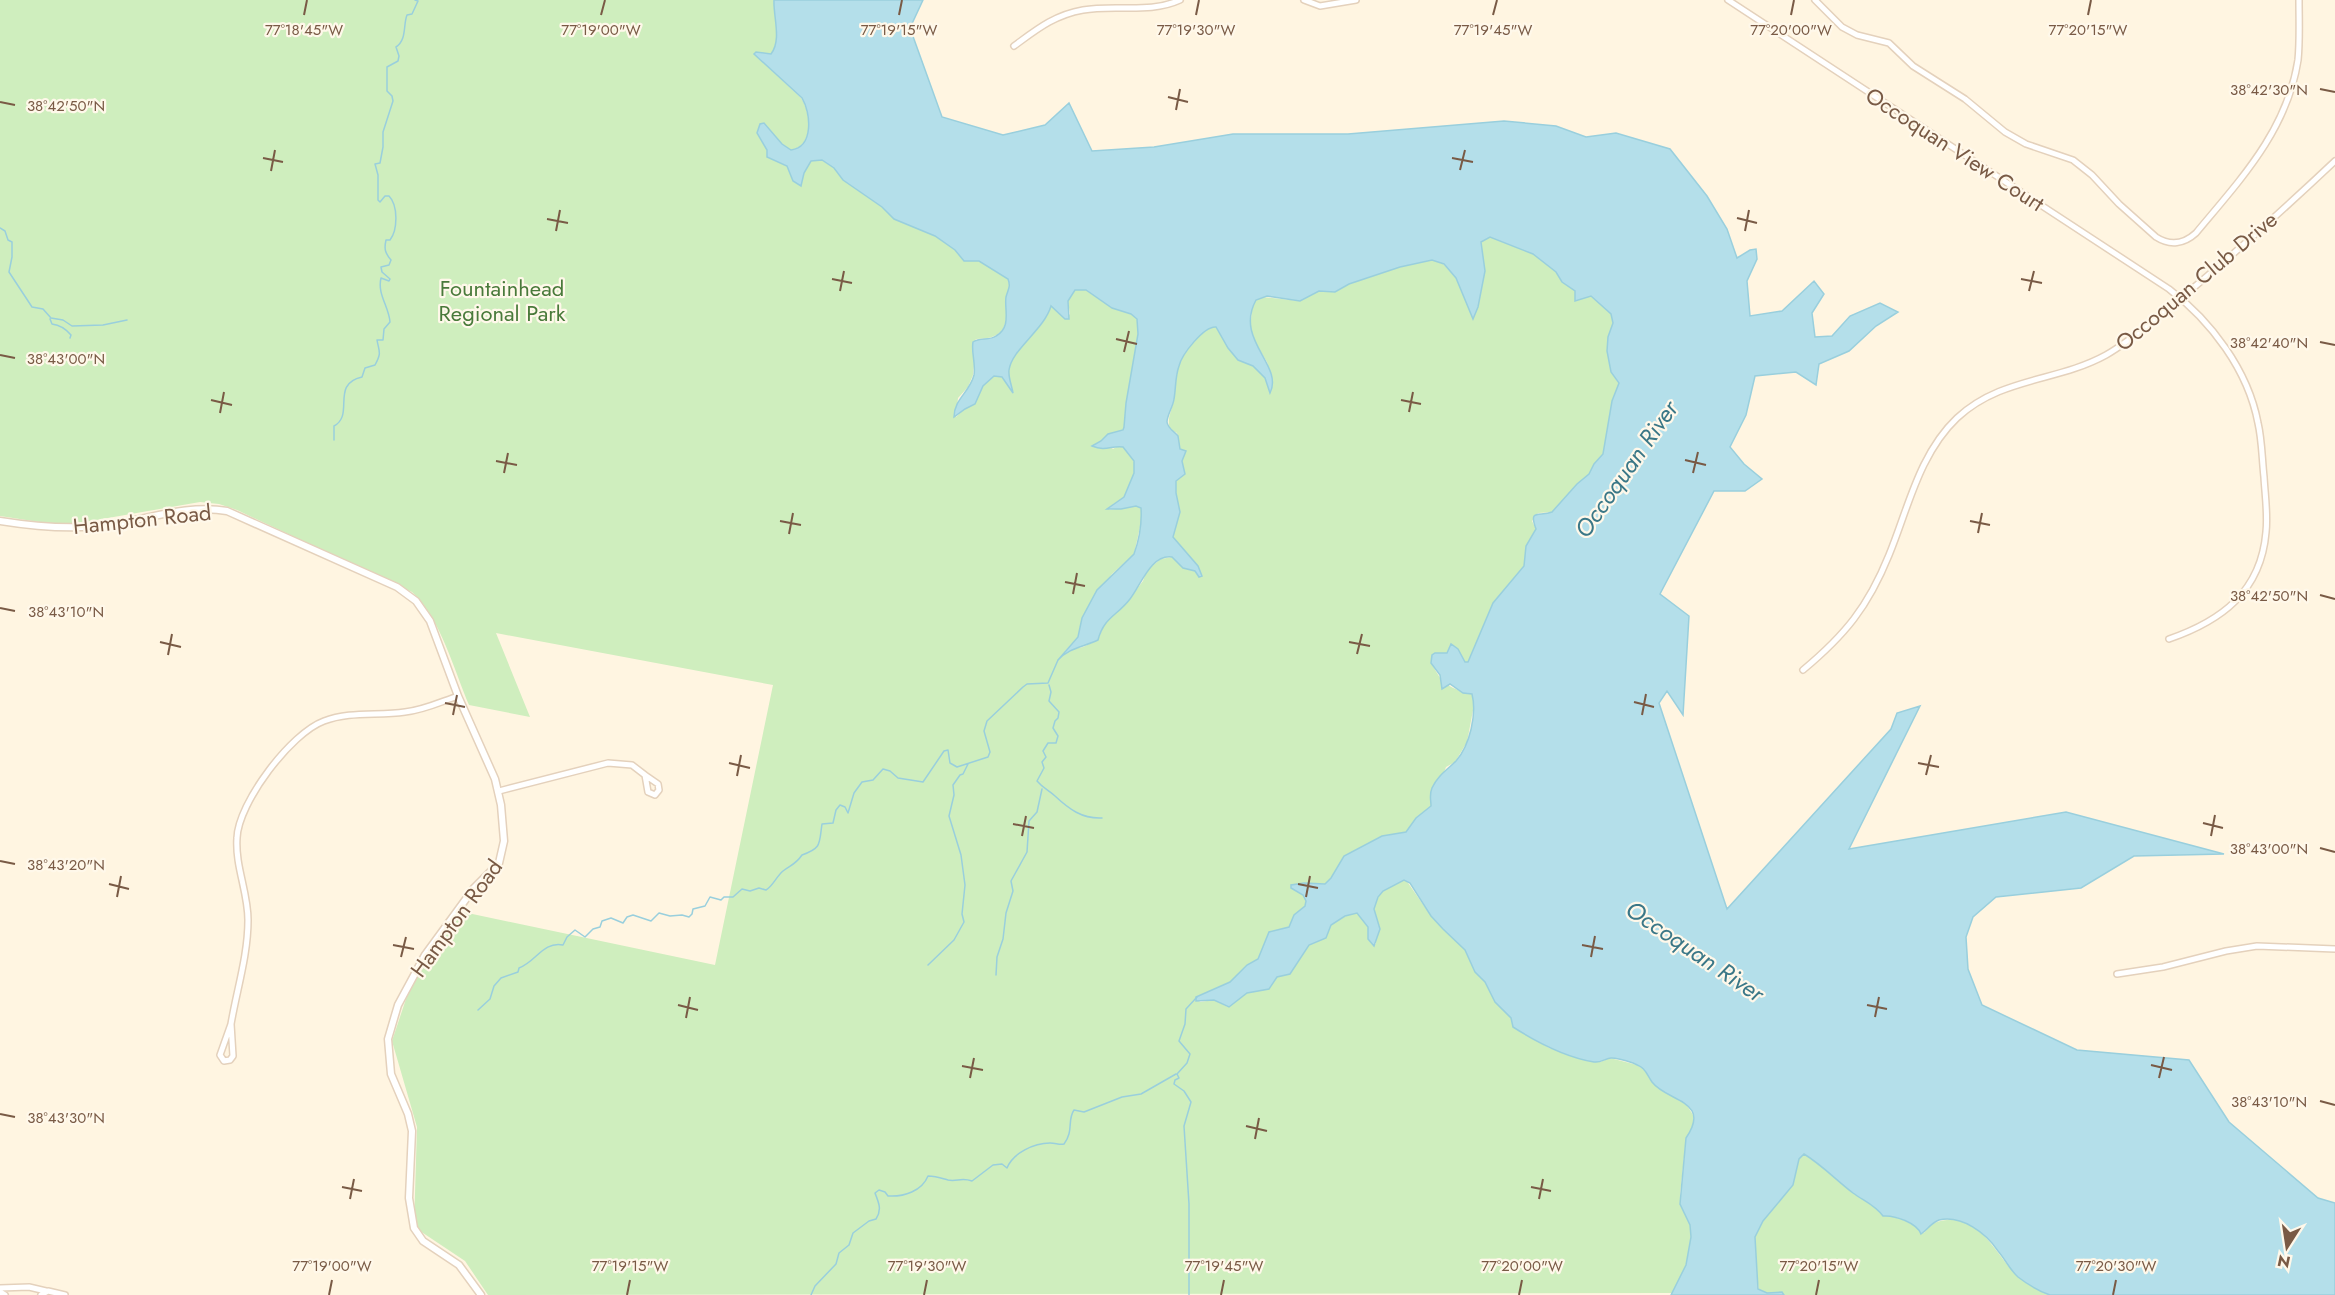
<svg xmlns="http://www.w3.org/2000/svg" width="2335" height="1295" font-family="Jost,sans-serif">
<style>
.green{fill:#cfeebe}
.water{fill:#b4dfea;stroke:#99cfdd;stroke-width:1.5}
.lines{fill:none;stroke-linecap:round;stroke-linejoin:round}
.stream{stroke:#99cfdd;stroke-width:1.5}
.minor-casing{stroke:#e4d1bc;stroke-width:8}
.tertiary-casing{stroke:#e4d1bc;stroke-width:9}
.minor{stroke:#fff;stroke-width:5}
.tertiary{stroke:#fff;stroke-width:6}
.ticks{fill:none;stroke:#795a45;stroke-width:2}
.labels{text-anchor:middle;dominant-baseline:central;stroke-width:4.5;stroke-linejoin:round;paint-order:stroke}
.street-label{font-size:22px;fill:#795a45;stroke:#fff8ea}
.park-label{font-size:22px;fill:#497a3a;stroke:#fff8ea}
.water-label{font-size:24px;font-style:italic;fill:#3a7787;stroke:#fff8ea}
.ticks-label{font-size:15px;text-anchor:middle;fill:#795a45;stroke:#fff8ea;stroke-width:4.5;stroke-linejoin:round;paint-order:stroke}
</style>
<rect width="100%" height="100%" fill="#fff5e1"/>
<path class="green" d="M0 0H774C773 16 782 40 771 54L756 52 754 54 801 98C811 113 814 146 791 150L782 144 764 124 757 133 767 150V157L787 166 793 181 801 186 804 173 811 161 822 160 834 168 843 180 882 207 894 219 935 236 955 250 964 261H979L1008 279C1011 288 1006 293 1006 302 1008 327 1004 339 976 339L972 345 975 354 973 375 968 387 958 398 956 417 965 408 975 404 983 386 994 376 1002 377 1013 393C1011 386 1008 376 1009 369 1013 347 1045 330 1051 306L1065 319 1070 314 1068 301 1075 290H1086L1112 308 1131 314 1137 319 1138 334 1126 403 1124 427 1123 430 1108 434 1101 441 1113 449 1118 446 1123 447C1127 451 1132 457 1134 462 1137 472 1131 491 1123 498 1116 503 1113 502 1109 510L1137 506 1141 508 1142 518 1134 554 1112 574 1082 618 1078 637 1065 651 1083 647 1098 640 1106 620 1123 607 1143 581 1147 570 1161 559 1172 557 1183 568 1195 571 1173 537 1180 512 1175 493 1176 481 1185 474 1182 461 1185 451 1180 449 1177 433 1170 429C1166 417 1173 410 1174 398 1176 387 1175 376 1179 365 1183 354 1204 326 1216 327L1228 348 1238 360 1253 366 1265 378 1270 392 1273 383 1267 362 1250 334 1252 307 1256 300 1262 297 1300 301 1319 291 1335 292 1349 284 1400 267 1432 260 1443 264 1456 278 1463 290 1472 317 1485 271 1481 242 1490 237 1533 254 1556 272 1562 282 1575 291 1576 295 1591 296 1611 314 1613 323 1608 337 1611 372 1619 384 1612 401 1603 454 1594 464 1589 474 1577 484 1552 512 1538 513 1532 521 1536 529 1526 546 1524 566 1493 603 1468 662H1465L1458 649 1450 645 1447 653H1435L1431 663C1435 669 1440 680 1446 684 1450 687 1466 694 1472 694L1474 705 1467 742 1455 762 1446 767 1431 806 1416 818 1406 832 1382 836 1344 856 1331 878 1325 884 1304 883 1291 888 1303 895 1306 900 1305 906 1294 915 1289 927 1269 932 1258 959 1247 965 1230 982 1196 997 1200 1002 1214 1000 1228 1007C1235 1002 1241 995 1249 992 1263 986 1267 994 1277 977L1290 974 1309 945 1326 938 1331 925 1351 913H1357L1368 927V939L1373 945 1376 944V936L1380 929C1379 922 1373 913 1375 906 1377 893 1393 879 1406 880L1431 916 1465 949 1475 972 1485 982 1495 1002 1511 1018 1518 1030 1549 1048 1581 1058 1600 1062 1610 1058 1637 1065 1648 1073 1652 1082 1686 1104 1693 1115V1130L1686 1138 1680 1195 1690 1225 1691 1237 1686 1265 1673 1293 488 1295 465 1261 414 1227 417 1127 392 1041 407 996 418 974 463 912 715 965 773 685 496 633 530 717 469 705C454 670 440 617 412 592L237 510 219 504 200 502 79 523H46L0 516Z
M1804 1154C1823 1166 1836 1180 1853 1193 1864 1201 1875 1205 1883 1216 1897 1215 1914 1224 1924 1233 1930 1224 1936 1221 1947 1220 1983 1217 1996 1257 2018 1276 2026 1284 2039 1291 2050 1295H1784L1782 1292 1767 1293 1759 1291 1756 1267 1755 1237 1763 1221 1793 1185 1799 1159Z"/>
<path class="water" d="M774 0H923L910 28 942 117 1003 135 1045 125 1069 103 1092 151 1154 147 1233 134H1348L1504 121 1556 126 1586 137 1616 133 1670 149 1707 196 1727 229 1737 258 1750 250 1756 249 1757 259 1747 281 1750 316 1782 311 1814 281 1824 294 1812 313 1815 337 1832 336 1850 316 1880 303 1898 312 1876 326 1849 351 1819 364 1816 385 1796 372 1755 376 1746 415 1730 447 1744 464 1762 479 1745 491H1714L1660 594 1689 616 1683 715 1667 691 1659 703 1727 909 1891 729 1897 713 1920 706 1849 849 2066 812 2224 854 2134 856 2081 888 1996 897 1973 917 1966 937 1968 969 1982 1005 2077 1050 2189 1060 2229 1122 2318 1198 2335 1203V1295H2050C2039 1291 2027 1284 2018 1277 2010 1270 2005 1259 1998 1251 1986 1233 1962 1215 1939 1220 1931 1223 1927 1230 1921 1234 1917 1223 1895 1215 1883 1216 1875 1205 1864 1201 1853 1193 1836 1180 1822 1165 1804 1154L1799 1159 1793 1185 1763 1221 1755 1237 1758 1289 1767 1293 1782 1292 1784 1295H1671L1686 1265 1691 1237 1690 1225 1680 1204 1686 1138C1712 1100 1667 1102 1652 1082 1646 1073 1646 1068 1633 1063 1627 1061 1617 1058 1611 1058 1606 1058 1601 1063 1594 1062 1565 1057 1538 1043 1513 1027L1511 1018 1495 1002 1485 982 1475 972 1465 950 1443 929 1431 916 1410 883 1404 880 1383 891 1378 897 1374 909 1380 929 1374 946 1368 939V927L1357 913 1345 916 1331 925 1326 938 1309 945 1290 974 1277 977 1269 989 1247 993 1229 1007 1214 1000 1196 1001V997L1230 982 1247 965 1258 959 1269 932 1289 927 1294 915 1305 906 1306 901 1303 895 1291 888V885L1304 883 1325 884 1331 878 1344 856 1382 836 1406 832 1416 818 1431 806C1431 800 1429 795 1432 788 1438 775 1447 770 1456 761 1470 745 1477 714 1472 694L1463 693 1450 684 1442 689 1440 675 1431 663 1432 655 1435 653H1447L1451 644 1458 649 1465 662H1468L1493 603 1524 566 1526 546 1536 529C1528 508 1540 517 1552 512L1577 484 1589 474 1594 464 1603 454 1612 401 1619 383 1611 372 1607 351 1608 337 1613 323 1611 314 1591 296 1575 301V291L1562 282 1556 272 1533 254 1490 237 1481 242 1485 271 1478 307 1473 319 1456 278 1444 264 1432 260 1400 267 1349 284 1335 292 1319 291 1300 301 1267 296 1256 300C1234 340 1284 365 1270 393L1265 378 1253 366 1238 360 1228 348 1216 327C1204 326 1182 354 1179 366 1175 377 1176 388 1174 399 1173 407 1167 415 1167 422 1168 429 1174 431 1178 436L1180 449 1186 451 1182 461 1185 474 1176 481V493L1180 512 1173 537 1198 566 1202 576 1199 577 1195 571 1183 568 1172 557C1151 554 1141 585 1130 599 1117 616 1104 617 1098 640 1083 647 1069 648 1058 660L1078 637 1082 618 1097 590 1134 554C1139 540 1142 523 1141 508L1136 506 1121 509H1107L1124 497 1134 473V461L1123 447C1112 445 1106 452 1092 446L1101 441 1108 434 1123 430 1124 427 1126 403 1138 334 1137 319 1131 314 1112 308 1086 290H1075L1068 301 1069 319H1065L1051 306C1044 330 1012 349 1009 370 1008 377 1012 386 1013 393L1002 377 994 376 983 386 975 404 965 409 954 417C954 399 970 392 974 375 976 364 971 352 973 342 980 337 989 341 996 336 1012 327 1004 309 1006 297 1008 289 1011 287 1008 279L979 261H964L955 250 935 236 894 219 882 207 843 180 834 168 822 160 811 161 804 173 801 186 793 181 787 166 767 157V150L757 133 760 124 764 123 782 144 791 150C814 147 811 113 802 98L754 54 756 52 771 54C782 40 773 16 774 0Z"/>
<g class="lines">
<path class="stream" d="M0 228 5 231 8 240 12 242V257L9 272 32 307 43 309 51 318 63 320 72 326 103 325 127 320
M50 319 52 324C60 325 66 329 71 335L70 338
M334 440V426C355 415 330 384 362 377L365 368 375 365C382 352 379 352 377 340H383L384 329 390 322C389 307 377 294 381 278L389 281 390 279 382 272 381 267 389 265 391 260C385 253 384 249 386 240H390C398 230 398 205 389 196H385L380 202 378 200V175L375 164 380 163 383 147V132L393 101 392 96 387 91V67L398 61 399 56 396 47C407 40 403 25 407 15L412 14 418 1 415 0
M1049 685 1051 692 1049 701 1059 712 1058 718 1055 721 1053 728 1058 736 1056 743H1048L1043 751 1046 757 1042 762 1044 768 1037 781C1043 788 1048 790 1055 796 1069 809 1082 819 1102 818
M928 965 954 940 964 922 962 914 965 885 961 855 949 816 954 795 953 785 960 775 963 774 968 764
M996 975 997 957 1003 939 1006 913 1013 891 1011 881 1027 852 1029 821 1037 812 1042 789
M478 1010 490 999 494 986 501 978 518 972 519 968C536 962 543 941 563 945L567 937 575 930 585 937 593 929 600 927 602 921 611 918 623 923 627 917 633 915 651 921 659 913 670 916 682 915 689 917 692 914 693 909 705 906 710 897 721 900 724 897H733L742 889 750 891 759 888 766 890C773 886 776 877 783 871 791 865 796 864 802 855 822 848 819 844 822 824L833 823 836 810 840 805 845 807 848 813 854 793 862 782 873 780 883 769 890 771 898 778 923 782 944 751 948 750 950 763 957 767 988 757 990 752 984 731 987 721 1023 687 1027 684 1048 683 1058 660
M811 1295 815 1286 836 1264 839 1253 849 1245 853 1233 869 1221 876 1219C882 1210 879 1203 875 1193L879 1190 885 1192 888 1196C904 1197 922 1191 928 1176 936 1176 941 1178 948 1180 957 1182 961 1177 972 1181L993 1165 1002 1164 1007 1168C1013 1153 1034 1143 1050 1143 1056 1143 1059 1145 1064 1144 1074 1131 1067 1120 1074 1110L1084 1112 1122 1097 1141 1094 1176 1074
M1189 1295V1204L1184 1126 1191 1102 1184 1091 1174 1084 1175 1080 1179 1078 1177 1074 1187 1063 1190 1054 1179 1041 1185 1024 1186 1009 1197 997"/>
<g class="minor-casing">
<path id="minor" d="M1304 0 1320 6 1356 0
M1728 0 2169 289C2211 321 2248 370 2258 423 2262 440 2262 459 2264 477 2265 495 2268 514 2266 532 2261 592 2221 621 2169 639
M1815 0 1842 27 1857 35 1889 43 1913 66 1965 99 2005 132 2026 144 2073 160 2092 175 2119 204 2156 237C2170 246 2184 244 2196 233 2240 180 2287 131 2298 60 2300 40 2299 20 2299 0
M1014 46C1036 30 1054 15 1083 10 1114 4 1150 14 1180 0
M1803 670C1845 635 1868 607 1889 555 1908 509 1919 454 1957 418 2001 377 2057 382 2106 355 2131 341 2153 320 2175 303 2230 258 2283 210 2335 161
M645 775 658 784 659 790 655 795 648 792Z
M499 791 608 763 632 765 645 775
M2117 974 2163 967 2226 951 2257 946 2335 949
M231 1024C237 989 248 955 248 920 248 892 235 866 237 838 238 803 291 733 324 721 350 711 378 716 405 712 424 710 440 702 458 696
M231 1024 233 1056 230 1060 224 1061 220 1055Z
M0 1288 29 1287 46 1291
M0 1292 5 1295
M41 1295 48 1291 65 1295"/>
</g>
<g class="tertiary-casing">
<path id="tertiary" d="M0 521C37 527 72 530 109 525 148 519 189 504 227 511L397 587 416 601 430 621 458 696 495 779 501 805 504 841 499 863 474 888 425 955 398 1005 388 1039 391 1074 408 1114 412 1131 409 1198 414 1228 423 1241 459 1265 481 1295"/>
</g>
<use href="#minor" class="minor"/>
<use href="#tertiary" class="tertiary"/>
</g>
<path class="ticks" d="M304 15 307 0M601 15 605 0M899 15 902 0M1196 15 1199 0M1493 15 1497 0M1791 15 1794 0M2088 15 2091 0M2320 89 2335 92M1168 97 1188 102M0 102 15 105M1176 110 1180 89M263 158 283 162M1452 158 1473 162M1460 170 1465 150M271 171 275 150M1737 218 1757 223M547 219 568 223M556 231 560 210M1745 231 1749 210M832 279 852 283M2021 279 2042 283M840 291 844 271M2029 291 2034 271M1116 339 1137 344M2320 342 2335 345M1124 352 1129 331M0 355 15 358M211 400 232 405M1401 400 1421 404M1409 412 1413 392M220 413 224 392M1685 460 1706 465M496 461 517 465M504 473 508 453M1693 473 1698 452M780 521 801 525M1970 521 1990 525M1978 533 1982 513M789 534 793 513M1065 582 1085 586M1073 594 1077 573M2320 595 2335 599M0 608 15 611M160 642 181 647M1349 642 1370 646M1357 654 1362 634M168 655 172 634M1634 702 1654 707M445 703 465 707M453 715 457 695M1642 715 1646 694M729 763 750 768M1918 763 1939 767M1926 775 1931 755M737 776 741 755M2203 823 2223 828M1013 824 1034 828M1022 836 1026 816M2211 836 2215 815M2320 848 2335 852M0 861 15 864M109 884 129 889M1298 884 1318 888M117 897 121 876M1306 897 1310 876M393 945 414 949M1582 945 1603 949M401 957 406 937M1591 957 1595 936M678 1005 698 1010M1867 1005 1887 1009M1875 1017 1879 997M686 1018 690 997M2151 1065 2172 1070M962 1066 983 1070M970 1078 974 1058M2159 1078 2164 1057M2320 1101 2335 1105M0 1114 15 1117M1246 1126 1267 1131M1255 1139 1259 1118M342 1187 362 1191M1531 1187 1551 1191M350 1199 354 1179M1539 1199 1543 1179M329 1295 332 1280M627 1295 630 1280M924 1295 927 1280M1221 1295 1224 1280M1519 1295 1522 1280M1816 1295 1819 1280M2113 1295 2116 1280"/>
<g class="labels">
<g class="street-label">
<text transform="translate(1955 149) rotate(33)">Occoquan View Court</text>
<text transform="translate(2196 281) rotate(-40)">Occoquan Club Drive</text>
<text transform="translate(142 519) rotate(-6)">Hampton Road</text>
<text transform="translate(456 918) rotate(-54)">Hampton Road</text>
</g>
<g class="park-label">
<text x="502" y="288">Fountainhead<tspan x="502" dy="25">Regional Park</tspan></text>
</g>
<g class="water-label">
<text transform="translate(1626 469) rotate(-55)">Occoquan River</text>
<text transform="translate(1695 951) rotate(34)">Occoquan River</text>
</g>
</g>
<g class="ticks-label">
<text x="304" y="35">77°18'45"W</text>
<text x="601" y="35">77°19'00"W</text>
<text x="899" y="35">77°19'15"W</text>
<text x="1196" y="35">77°19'30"W</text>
<text x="1493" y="35">77°19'45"W</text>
<text x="1791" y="35">77°20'00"W</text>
<text x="2088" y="35">77°20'15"W</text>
<text x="2269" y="95">38°42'30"N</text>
<text x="66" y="111">38°42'50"N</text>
<text x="2269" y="348">38°42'40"N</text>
<text x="66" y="364">38°43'00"N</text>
<text x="2269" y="601">38°42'50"N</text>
<text x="66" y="617">38°43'10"N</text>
<text x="2269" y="854">38°43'00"N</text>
<text x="66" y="870">38°43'20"N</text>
<text x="2269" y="1107">38°43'10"N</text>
<text x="66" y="1123">38°43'30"N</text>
<text x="332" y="1271">77°19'00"W</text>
<text x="630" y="1271">77°19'15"W</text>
<text x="927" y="1271">77°19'30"W</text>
<text x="1224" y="1271">77°19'45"W</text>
<text x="1522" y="1271">77°20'00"W</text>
<text x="1819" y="1271">77°20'15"W</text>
<text x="2116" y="1271">77°20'30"W</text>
</g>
<g transform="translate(2287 1247) rotate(192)" stroke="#fff8ea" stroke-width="4.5" paint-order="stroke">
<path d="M0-4.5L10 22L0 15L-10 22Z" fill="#795a45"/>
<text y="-9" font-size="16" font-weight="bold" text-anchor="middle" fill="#795a45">N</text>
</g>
</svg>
